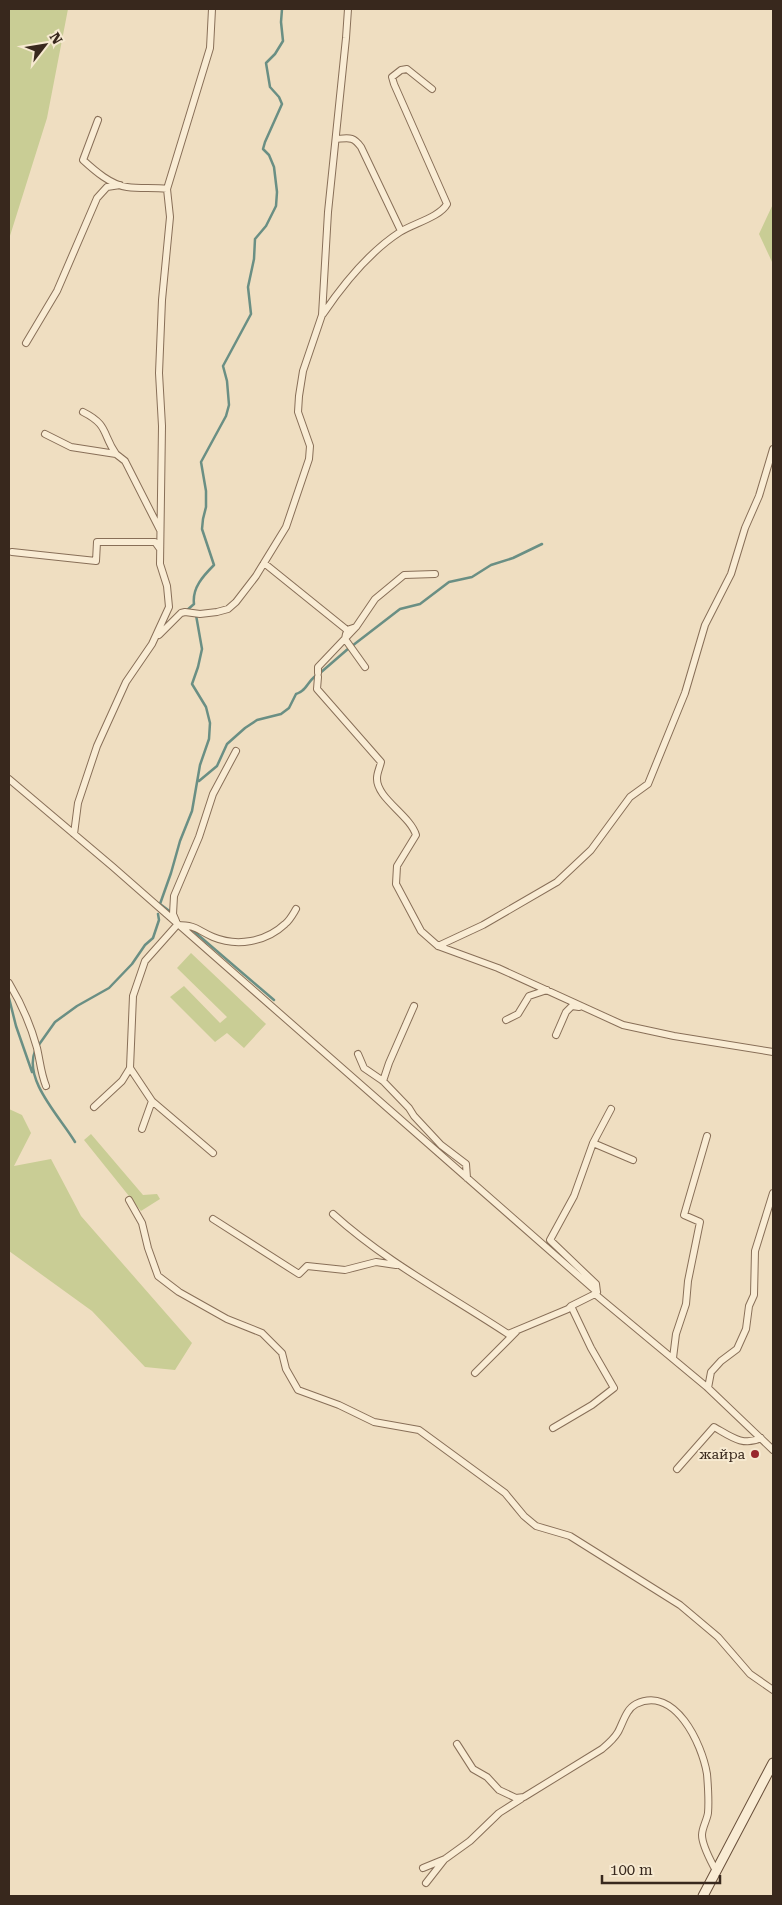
<svg xmlns="http://www.w3.org/2000/svg" width="782" height="1905" font-family="'Roboto Serif',serif">
<style>
.green{fill:#c9cd95}
.lines{fill:none;stroke-linecap:round;stroke-linejoin:round}
.stream{stroke:#6a8f84;stroke-width:2.5}
.street-casing{stroke:#886f58;stroke-width:8}
.secondary-casing{stroke:#6a503b;stroke-width:11}
.street{stroke:#f9ecd4;stroke-width:6}
.secondary{stroke:#f9ecd4;stroke-width:9}
.poi-dot{fill:#98272e;stroke:#f6e9d0;stroke-width:2}
.labels{text-anchor:middle;dominant-baseline:central;stroke-width:4;stroke-linejoin:round;paint-order:stroke}
.poi-label{font-size:14px;fill:#38281d;stroke:#f6e9d0;text-anchor:end}
</style>
<rect width="100%" height="100%" fill="#efdec1"/>
<path class="green" d="M9 9H68L47 118 9 239Z
M773 204V264L759 234Z
M191 953 266 1024 244 1048 227 1033 215 1042 170 997 184 986 220 1023 227 1017 177 968Z
M9 1109 22 1115 31 1133 14 1166 51 1159 81 1216 192 1343 175 1370 145 1367 92 1311 9 1251Z
M91 1134 143 1195 157 1194 160 1199 141 1211 84 1140Z"/>
<g class="lines">
<path class="stream" d="M186 611 194 604C192 588 203 576 214 565L202 529 203 519 206 507V491L201 462 226 416 229 405 227 381 223 366 251 314 248 287 254 259 255 239 266 226 276 206 277 192 274 167 269 155 263 149 265 142 282 104 279 97 270 87 266 63 275 54 283 41 281 22 282 9
M352 646 400 609 420 604 449 582 472 577 491 565 513 558 542 544
M199 781 217 766 227 744 245 728 257 720 281 714 289 708 296 694C308 691 308 678 319 674L349 648
M172 913 160 904 171 873 180 841 192 811 200 765 209 739 210 723 206 707 192 684 198 667 202 649 196 615
M190 928 274 1000
M9 998 16 1026 32 1072
M38 1046 55 1022 77 1006 109 988 132 964 145 945 153 938 159 920 158 914
M35 1051C23 1080 61 1118 75 1142"/>
<g class="street-casing">
<path id="street" d="M98 120 83 160C95 171 111 185 127 187 141 189 154 187 167 189
M336 139C349 138 353 136 361 147L401 231
M323 314C344 283 369 252 400 232 412 224 440 217 447 204L394 84 392 77 401 70 407 69 432 89
M26 343 57 291 97 198 107 187 120 185
M83 412C109 425 102 434 116 454
M45 434 71 447 116 454 125 461 160 530
M12 552 96 561 97 542H155L160 549
M264 563 347 630 356 627 375 599 404 575 435 574
M346 634 345 639 365 667
M159 635 181 613 185 612 200 614 217 612 228 609 236 602 256 576 286 527 309 459 310 446 298 412 299 396 303 371 322 315 328 212 346 38 348 9
M318 673V667L355 628
M318 677 317 689 381 762C380 767 377 773 377 778 376 798 410 815 416 835L397 866 396 884 421 931 438 946 498 968 623 1025 674 1036 773 1052
M9 779 113 867 597 1292 595 1294 708 1388 773 1450
M74 834 78 803 97 746 126 682 152 644 169 607 167 586 160 564 162 426 159 373 162 300 170 217 167 189 210 48 212 9
M176 921 173 914 174 896 199 837 213 794 236 751
M438 946 483 925 557 882 591 850 630 797 648 784 685 693 705 625 731 574 745 528 759 496 773 449
M9 983C21 1003 31 1026 37 1048 40 1061 41 1074 46 1086
M506 1020 518 1014 529 996 547 990
M556 1035 566 1012 572 1006 579 1007
M358 1054 364 1068 383 1081 409 1108 414 1116 441 1145 466 1164 467 1178
M130 1068 152 1101 213 1153
M383 1081 389 1063 414 1006
M94 1107 122 1081 130 1068 133 996 145 961 177 925C196 925 197 930 213 937 237 947 266 942 285 924 290 920 293 914 296 909
M142 1129 152 1101
M593 1143 633 1160
M129 1200 142 1223 148 1248 158 1276 179 1292 227 1319 262 1333 282 1353 286 1369 298 1390 339 1405 374 1422 419 1430 505 1493 524 1516 536 1526 570 1536 680 1605 718 1637 750 1674 773 1690
M333 1214C386 1262 449 1295 508 1334L568 1309 571 1306 595 1294
M213 1219 299 1274 307 1266 345 1270 376 1262 396 1265
M597 1292 596 1284 550 1240 574 1196 593 1143 611 1109
M673 1358 676 1334 686 1304 688 1281 700 1222 684 1215 707 1136
M475 1373 516 1332
M708 1388 711 1372 721 1361 737 1349 746 1329 749 1306 754 1295 755 1251 773 1193
M553 1428 592 1405 614 1388 591 1348 571 1306
M677 1469 714 1427C730 1436 743 1447 761 1438
M457 1744 473 1769 487 1777 499 1790 516 1798 524 1797 602 1749C608 1744 614 1739 618 1732 623 1723 626 1709 636 1704 675 1685 702 1744 707 1774 708 1786 709 1801 708 1813 707 1820 702 1828 702 1835 702 1846 711 1861 716 1871
M423 1868 445 1859 470 1841 499 1813 521 1799
M426 1883 444 1860"/>
</g>
<g class="secondary-casing">
<path id="secondary" d="M703 1896 773 1763"/>
</g>
<use href="#street" class="street"/>
<use href="#secondary" class="secondary"/>
</g>
<circle class="poi-dot" cx="755" cy="1454" r="5"/>
<g class="labels">
<g class="poi-label">
<text x="745" y="1454">жайра</text>
</g>
</g>
<rect width="782" height="1905" fill="none" stroke="#38281d" stroke-width="20"/>
<g transform="translate(45 45) rotate(59)" stroke="#f6e9d0" stroke-width="4" paint-order="stroke">
<path d="M0-4L9 19L0 12L-9 19Z" fill="#38281d"/>
<text y="-8" font-size="14" font-weight="bold" text-anchor="middle" fill="#38281d">N</text>
</g>
<path d="M602 1875v8h118v-8" fill="none" stroke="#38281d" stroke-width="2.5"/>
<text x="610" y="1875" font-size="15" fill="#38281d" stroke="#f6e9d0" stroke-width="4" paint-order="stroke">100 m</text>
</svg>
